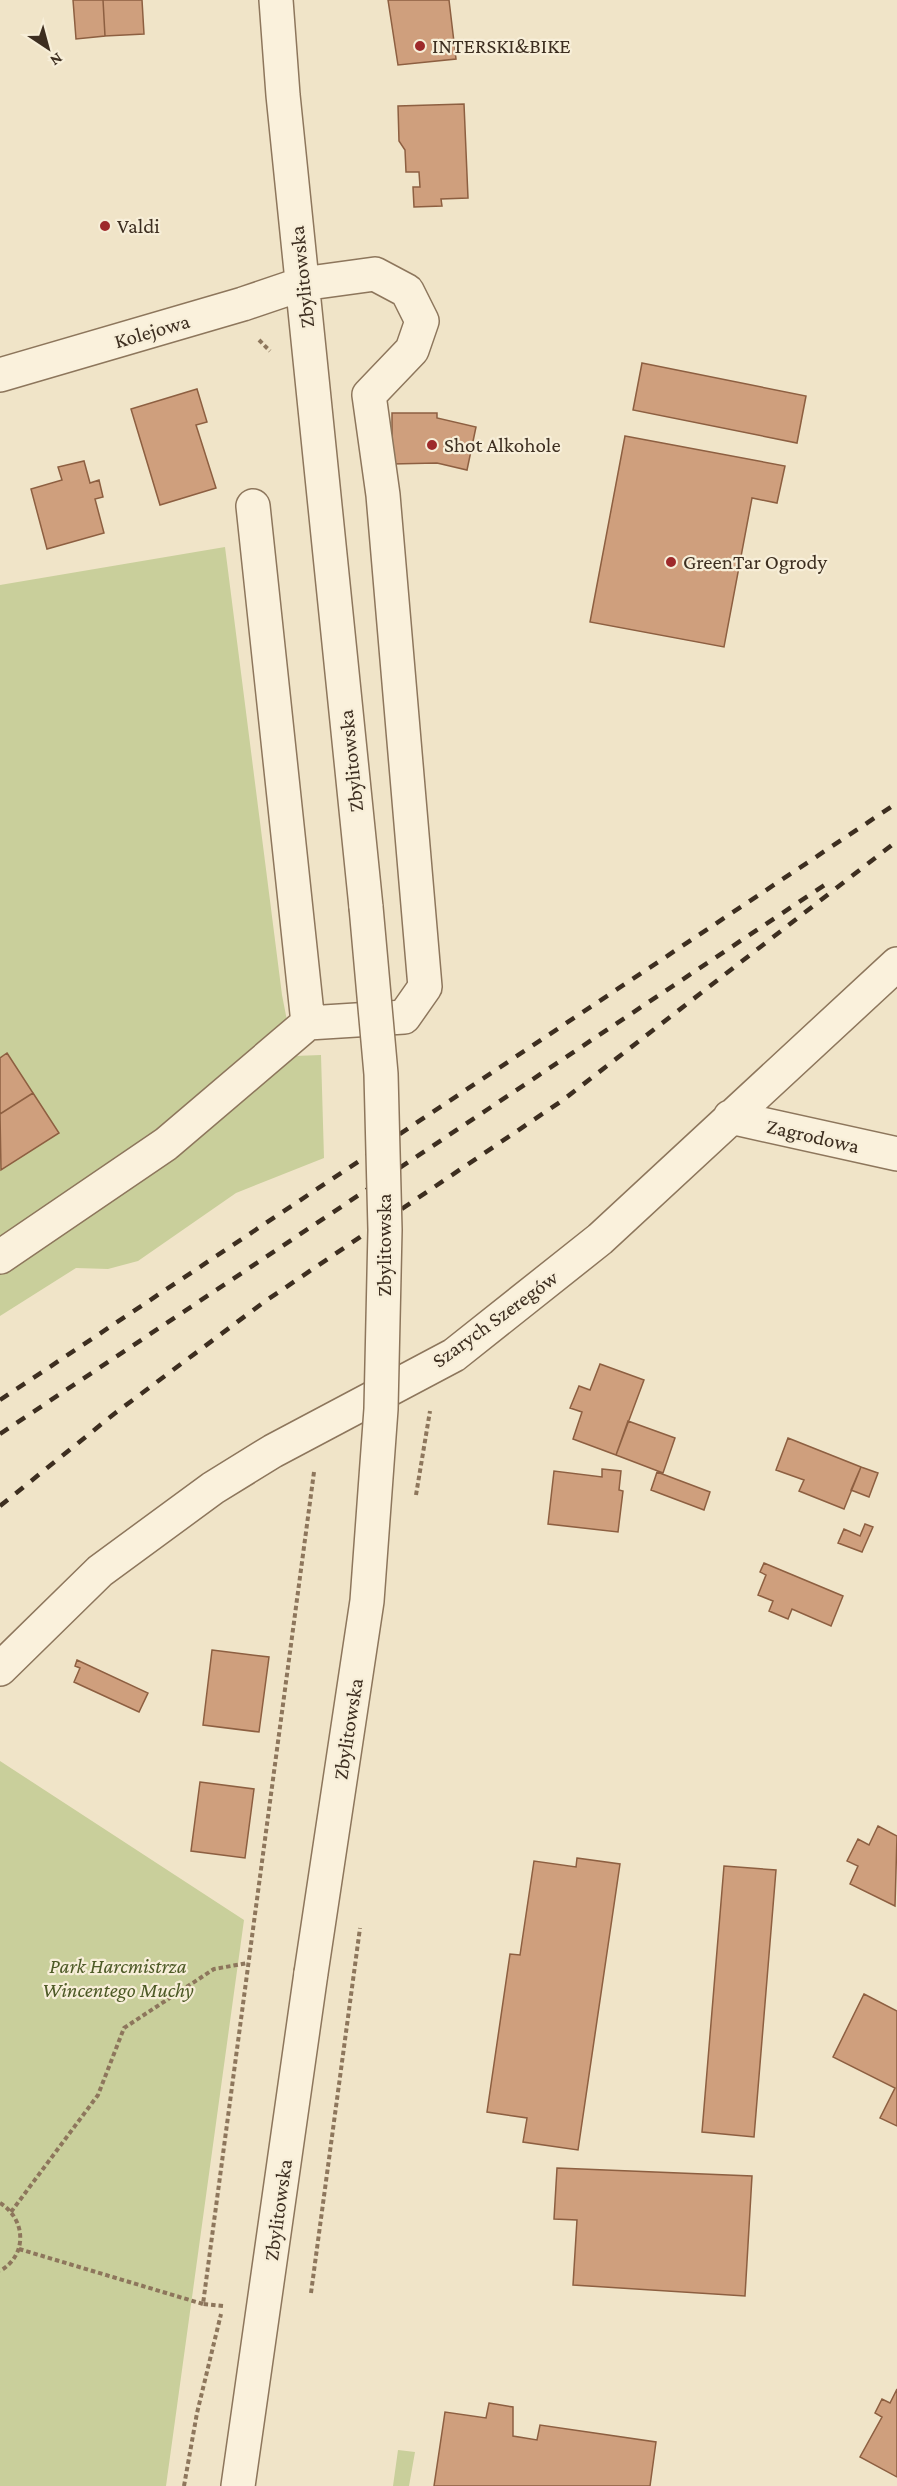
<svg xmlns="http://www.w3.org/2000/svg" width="897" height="2486" font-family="'Crimson Pro',serif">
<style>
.green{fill:#c9cf9b}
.building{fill:#cf9f7d;stroke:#8d5f41;stroke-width:1.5}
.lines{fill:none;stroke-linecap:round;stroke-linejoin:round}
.minor-casing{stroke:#8d765c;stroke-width:36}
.path{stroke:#8d765c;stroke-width:4;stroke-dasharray:4.5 3;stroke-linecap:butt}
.minor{stroke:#faf1dc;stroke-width:33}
.rail{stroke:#3d2e20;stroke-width:4.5;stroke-dasharray:10 10;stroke-linecap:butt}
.minor-bridge-casing{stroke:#8d765c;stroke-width:36;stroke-linecap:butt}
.minor-bridge{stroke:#faf1dc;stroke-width:33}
.poi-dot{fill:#9e2a2b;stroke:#f7eed8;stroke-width:2}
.labels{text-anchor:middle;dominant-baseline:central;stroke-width:4.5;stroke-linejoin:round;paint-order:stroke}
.poi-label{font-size:21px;fill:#3d2e20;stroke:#f7eed8;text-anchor:start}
.street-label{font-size:21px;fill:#3d2e20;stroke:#f7eed8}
.park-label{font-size:21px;font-style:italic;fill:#4d5a26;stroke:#f7eed8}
</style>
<rect width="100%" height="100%" fill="#f0e4c8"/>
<path class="green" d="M225 547 282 995 294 1056 321 1055 324 1158 236 1193 138 1261 108 1269 76 1268 0 1316V585Z
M0 1761 244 1920 166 2486H0Z
M398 2450 415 2452 409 2486H393Z"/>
<path class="building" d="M73 0H103L105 36 76 39Z
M103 0H142L144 34 105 36Z
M388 0H449L456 59 398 65Z
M464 104 468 198 441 199 442 206 414 207 413 187H420L419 172H406L405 150 399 141 398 106Z
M642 363 806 396 797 443 633 410Z
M197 389 207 422 196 425 216 488 160 505 131 409Z
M392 413H437V418L476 427 467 470 437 463 392 464Z
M625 436 785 466 777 503 752 498 724 647 590 622Z
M84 461 90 483 99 480 103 497 95 499 104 533 47 549 31 489 62 480 58 467Z
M7 1053 33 1093 0 1114V1058Z
M33 1093 59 1133 1 1170 0 1114Z
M600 1364 644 1380 616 1455 573 1439 582 1412 570 1408 579 1386 590 1390Z
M628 1421 675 1438 663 1473 616 1455Z
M788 1438 861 1467 844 1509 799 1491 804 1480 776 1470Z
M861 1467 878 1473 869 1497 851 1490Z
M602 1469 621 1471 619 1490 623 1491 618 1532 548 1524 554 1471 602 1477Z
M657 1472 710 1492 704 1510 651 1490Z
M865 1524 873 1527 862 1552 838 1543 844 1529 860 1536Z
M764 1563 843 1596 831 1626 792 1609 788 1619 769 1611 773 1601 758 1595 766 1575 760 1572Z
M212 1650 269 1657 259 1732 203 1725Z
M77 1660 148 1693 139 1712 74 1682 80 1668 75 1666Z
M200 1782 254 1789 245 1858 191 1851Z
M878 1826 897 1836 895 1906 850 1884 858 1866 847 1861 858 1839 869 1845Z
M577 1858 620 1864 578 2150 523 2142 527 2118 487 2112 510 1954 520 1955 534 1861 576 1867Z
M724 1866 776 1870 754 2137 702 2132Z
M864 1994 897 2011V2126L880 2118 895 2088 833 2057Z
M557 2168 752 2176 745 2296 573 2285 577 2220 554 2219Z
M897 2389V2477L860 2457 882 2417 875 2413 882 2399 890 2403Z
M489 2403 513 2407V2436L537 2440 540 2425 656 2442 650 2486H434L445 2412 486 2418Z"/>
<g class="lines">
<g class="minor-casing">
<path id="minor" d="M276 0 283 95 366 907
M0 375 243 304 302 284 375 274 407 291 422 321 412 350 369 395 383 495 425 987 404 1017 308 1023 253 506
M730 1117 897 1154
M0 1257 166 1144 308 1023
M0 1669 100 1571 213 1488 273 1451 454 1355 600 1239 897 964
M238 2486 311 1973"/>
</g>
<path class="path" d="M259 340 270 351
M416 1495 430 1411
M0 2203C26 2219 28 2255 0 2271
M11 2212 98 2095 124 2028 214 1969 248 1963
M19 2249 203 2304
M311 2293 360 1928
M223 2306 203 2304 314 1472
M184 2486 197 2413 221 2314"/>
<use href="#minor" class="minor"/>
<path class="rail" d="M0 1400 897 803
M0 1434 832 880
M0 1506 114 1414 264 1302 563 1100 897 841"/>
<g class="minor-bridge-casing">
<path id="minor-bridge" d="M311 1973 367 1601 381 1409 385 1230 381 1074 366 907"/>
</g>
<use href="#minor-bridge" class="minor-bridge"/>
</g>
<g class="poi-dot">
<circle cx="420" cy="46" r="6"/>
<circle cx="105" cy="226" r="6"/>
<circle cx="432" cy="445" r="6"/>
<circle cx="671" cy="562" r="6"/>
</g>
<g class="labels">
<g class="poi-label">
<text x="432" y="46">INTERSKI&amp;BIKE</text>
<text x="117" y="226">Valdi</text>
<text x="444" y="445">Shot Alkohole</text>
<text x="683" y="562">GreenTar Ogrody</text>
</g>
<g class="street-label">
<text transform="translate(302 277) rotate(-96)">Zbylitowska</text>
<text transform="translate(152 331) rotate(-16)">Kolejowa</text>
<text transform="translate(351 761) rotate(-96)">Zbylitowska</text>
<text transform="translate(813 1136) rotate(13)">Zagrodowa</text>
<text transform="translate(384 1245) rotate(-90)">Zbylitowska</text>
<text transform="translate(495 1319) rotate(-36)">Szarych Szeregów</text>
<text transform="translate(348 1729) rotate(-81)">Zbylitowska</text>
<text transform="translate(278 2210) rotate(-82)">Zbylitowska</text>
</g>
<g class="park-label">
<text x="118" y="1966">Park Harcmistrza<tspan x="118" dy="24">Wincentego Muchy</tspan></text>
</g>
</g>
<g transform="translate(48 48) rotate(144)" stroke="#f7eed8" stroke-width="4.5" paint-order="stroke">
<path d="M0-4.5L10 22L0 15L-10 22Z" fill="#3d2e20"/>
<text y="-9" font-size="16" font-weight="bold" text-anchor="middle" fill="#3d2e20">N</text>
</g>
</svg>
